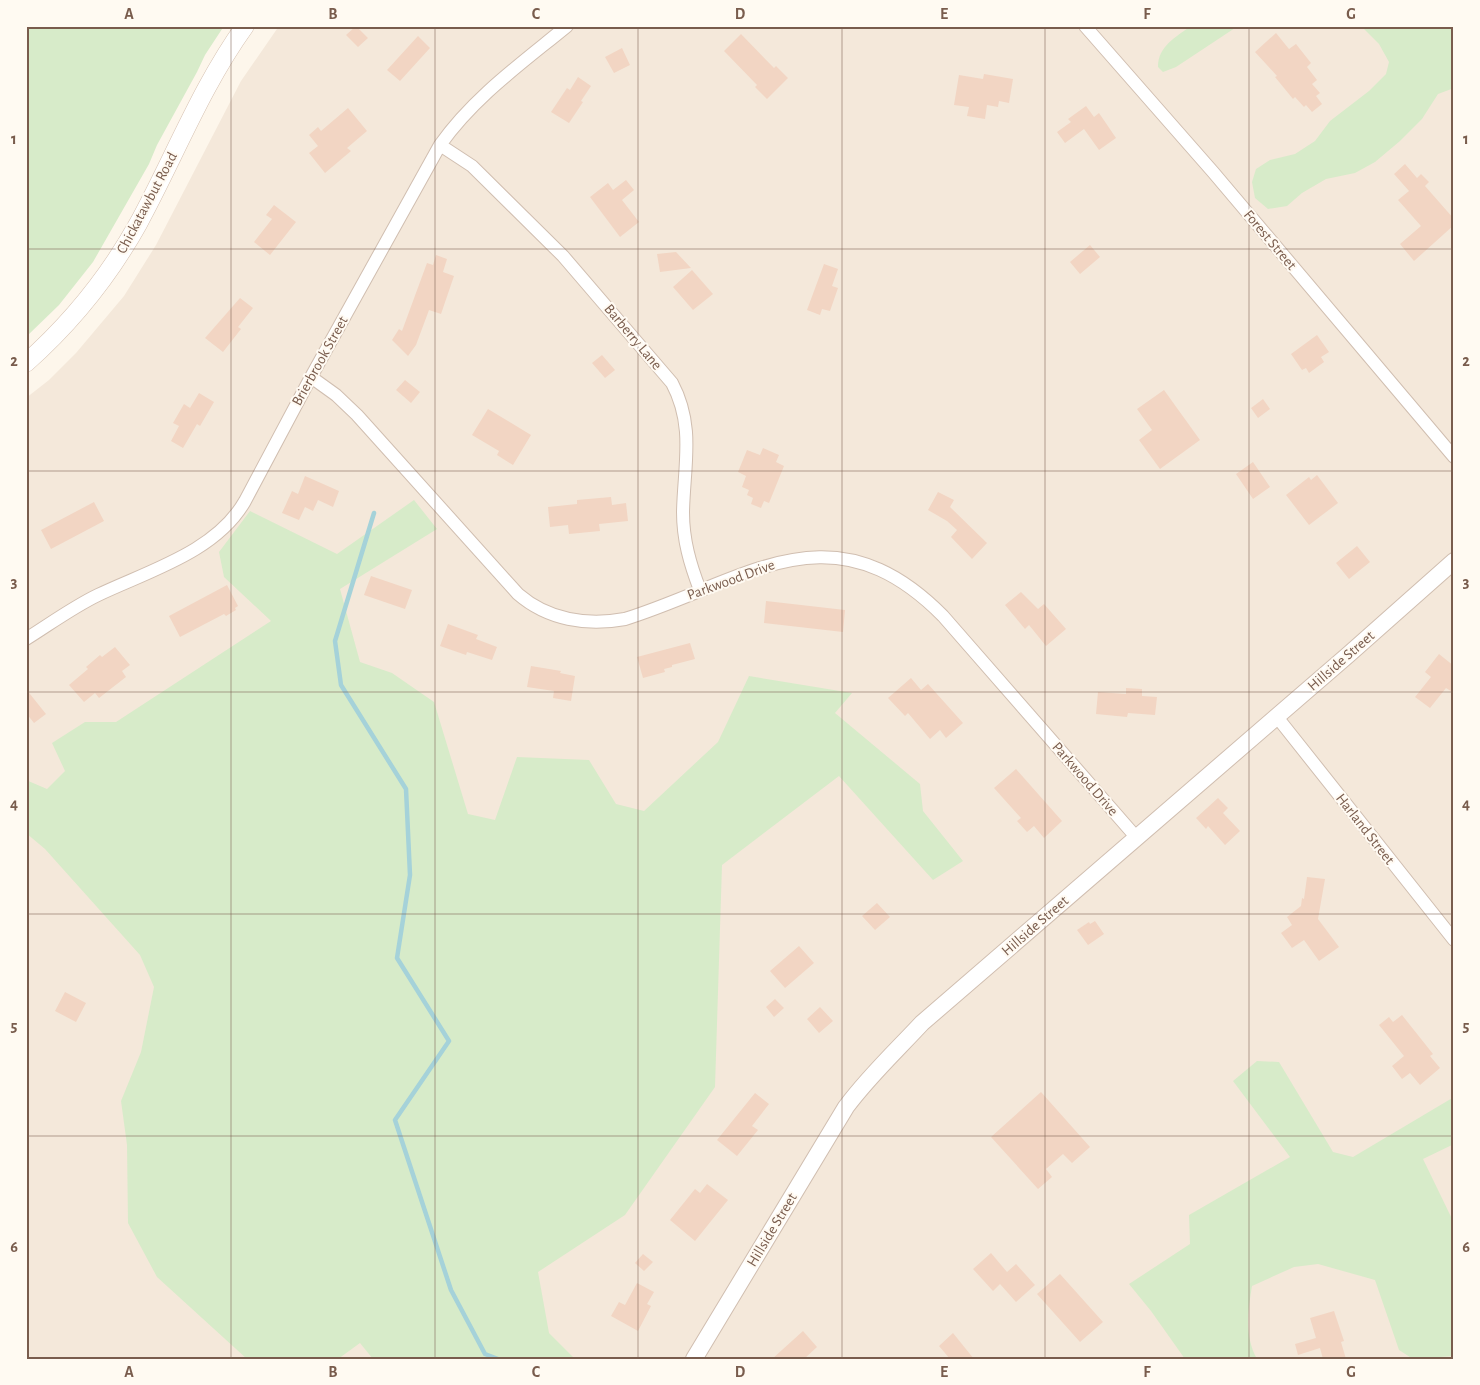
<svg xmlns="http://www.w3.org/2000/svg" width="1480" height="1385" font-family="'Alegreya Sans',sans-serif">
<style>
.residential{fill:#f4e8da}
.green{fill:#d7ebc9}
.lines{fill:none;stroke-linecap:round;stroke-linejoin:round}
.stream{stroke:#a5d2d9;stroke-width:4.5}
.building{fill:#f2d5c3}
.minor-casing{stroke:#d0beb0;stroke-width:14}
.tertiary-casing{stroke:#d0beb0;stroke-width:18}
.secondary-casing{stroke:#d5c0b0;stroke-width:19}
.minor{stroke:#fff;stroke-width:12}
.tertiary{stroke:#fff;stroke-width:16}
.secondary{stroke:#fff;stroke-width:18}
.grid{fill:none;stroke:#795c4d;stroke-width:1;stroke-opacity:0.55}
.labels{text-anchor:middle;dominant-baseline:central;stroke-width:4;stroke-linejoin:round;paint-order:stroke}
.street-label{font-size:15px;fill:#795c4d;stroke:#fffaf2}
.neatline{fill:none;stroke:#795c4d;stroke-width:2}
.grid-label{font-size:16px;text-anchor:middle;font-weight:bold;fill:#795c4d}
</style>
<rect width="100%" height="100%" fill="#fdf6eb"/>
<path class="residential" d="M279 26H1454V1359H26V398L49 380 76 353 124 296 156 245 241 81Z"/>
<path class="green" d="M26 26H224L205 55 197 72 157 145 149 164 93 262 59 305 26 337Z
M1191 26H1238L1176 67 1163 72 1158 67C1158 46 1176 37 1191 26Z
M1361 26H1454V88L1438 94 1422 119 1400 141 1375 162 1355 173 1326 179 1302 193 1287 206 1268 209 1255 198 1252 182 1256 169 1270 160 1295 154 1315 141 1330 121 1369 91 1386 74 1389 62 1379 44Z
M414 500 437 529 340 589 360 662 392 673 434 702 468 814 495 820 517 757 589 760 616 804 644 811 718 742 749 676 852 693 835 713 920 784 923 811 963 861 933 880 839 776 722 865 715 1087 625 1215 538 1272 549 1333 575 1359H373L360 1343 338 1359H247L157 1277 128 1223 127 1145 121 1101 141 1052 154 987 140 955 45 849 26 833V780L47 789 65 771 52 743 85 722H116L271 621 224 577 219 552 250 511 337 554Z
M1257 1061 1279 1062 1333 1152 1353 1157 1454 1097V1144L1423 1159 1454 1223V1356L1413 1359 1399 1350 1375 1280 1318 1264 1294 1267 1252 1286C1248 1310 1244 1336 1257 1359H1185L1151 1311 1129 1284 1190 1244 1189 1215 1290 1157 1233 1081Z"/>
<g class="lines">
<path class="stream" d="M374 513 335 641 341 685 406 789 410 875 397 958 449 1041 395 1120 451 1290 485 1354 498 1359"/>
</g>
<path class="building" d="M356 26 368 38 358 47 346 35Z
M1276 33 1289 49 1296 44 1311 63 1307 67 1317 80 1312 84 1320 93 1316 96 1322 104 1312 112 1306 105 1304 107 1295 97 1293 99 1275 77 1277 76 1255 52Z
M741 34 774 68 776 66 788 78 767 99 755 87 757 85 724 51Z
M418 36 430 48 400 81 387 70Z
M622 48 630 65 614 73 605 57Z
M984 74 1013 79 1009 103 999 101 998 107 987 105 985 119 967 116 969 107 954 105 959 75 983 79Z
M578 77 591 86 581 101 583 102 569 123 551 112 567 88 570 90Z
M1086 106 1094 117 1099 113 1116 138 1099 150 1084 129 1065 143 1057 132 1071 122 1068 119Z
M348 108 367 131 347 148 351 151 325 173 309 153 318 146 309 135 318 127 321 131Z
M1405 164 1417 178 1421 174 1429 182 1425 186 1454 219V225L1414 261 1400 244 1421 226 1398 200 1409 191 1394 174Z
M626 180 634 190 622 200 639 222 620 237 590 197 608 183 613 190Z
M274 205 296 222 270 255 254 242 272 219 266 215Z
M1090 245 1100 257 1080 274 1070 262Z
M676 252 691 268 660 272 657 254Z
M436 255 447 259 443 272 454 276 441 314 429 310 416 345 408 356 392 340 399 329 402 331 427 263 433 265Z
M824 264 838 269 832 286 838 288 830 311 822 309 820 315 807 310Z
M692 270 713 294 693 310 673 287Z
M240 298 253 308 238 327 241 329 223 352 205 338Z
M1317 335 1329 352 1321 357 1324 362 1309 373 1306 368 1302 370 1291 354Z
M602 355 615 370 605 378 592 363Z
M405 380 420 392 411 403 396 390Z
M1164 390 1200 440 1160 469 1139 440 1152 430 1137 409Z
M199 393 214 402 200 426 197 424 183 448 171 441 179 426 173 423 184 404 190 408Z
M1263 399 1270 409 1258 418 1251 408Z
M488 409 531 435 513 465 497 455 499 451 472 435Z
M763 448 779 455 776 462 784 466 769 503 764 501 761 508 751 504 753 498 747 495 749 490 742 487 746 476 738 472 747 450 760 455Z
M1253 462 1270 487 1253 499 1236 474Z
M1317 475 1338 503 1309 525 1286 495 1309 477 1311 480Z
M305 476 339 491 333 507 318 500 313 511 305 507 299 520 282 513 292 491 298 494Z
M938 492 954 500 950 507 987 543 972 559 951 537 957 530 947 521 928 510Z
M611 497 612 505 626 503 628 521 599 524 600 531 569 534 568 525 550 527 548 507 577 504V500Z
M94 502 104 521 51 549 41 530Z
M1357 546 1370 562 1349 579 1336 563Z
M371 576 412 590 405 609 364 595Z
M227 585 238 606 235 608 236 610 226 616 224 614 180 637 169 616Z
M1021 592 1038 609 1044 604 1066 629 1046 646 1029 625 1025 629 1005 605Z
M766 601 845 610 843 632 764 623Z
M448 624 478 635 476 639 497 647 492 660 467 652 466 655 440 646Z
M690 643 695 659 672 665V667L664 669 665 672 643 678 637 657Z
M115 647 130 665 122 671 126 677 99 698 95 693 84 702 69 685 88 669 86 667 100 655 102 657Z
M1439 654 1454 666V693L1446 688 1430 708 1415 697 1431 677 1425 672Z
M531 666 561 671 560 673 575 676 571 701 553 698 554 691 527 687Z
M911 678 921 690 928 684 963 723 946 738 940 730 930 739 908 713 905 716 888 698Z
M1126 688 1142 689V696L1157 697 1155 715 1128 713 1127 717 1096 714 1098 692 1126 694Z
M26 689 46 714 34 723 26 713Z
M1016 769 1062 821 1044 838 1034 826 1027 832 1017 821 1021 818 994 788Z
M1218 798 1228 808 1223 813 1240 831 1225 845 1208 826 1206 829 1196 818Z
M1307 877 1325 879 1318 919 1339 947 1319 961 1304 940 1292 948 1281 933 1292 925 1287 917 1301 906 1302 898 1304 899Z
M877 903 890 917 875 930 862 916Z
M1095 921 1104 934 1088 945 1077 930 1089 922 1090 924Z
M799 946 814 963 785 988 770 971Z
M65 992 86 1003 76 1022 55 1011Z
M775 999 784 1008 774 1017 766 1007Z
M820 1007 833 1021 819 1033 807 1019Z
M1402 1015 1433 1054 1430 1056 1440 1068 1420 1085 1410 1073 1402 1079 1392 1066 1404 1056 1379 1025 1389 1017 1393 1022Z
M1041 1092 1090 1147 1072 1163 1063 1154 1046 1169 1052 1177 1038 1189 991 1137Z
M755 1093 769 1104 752 1126 758 1130 737 1156 717 1140Z
M707 1184 728 1200 695 1241 670 1220 695 1189 700 1193Z
M991 1253 1007 1272 1016 1264 1035 1285 1016 1302 1000 1284 993 1291 973 1269Z
M643 1254 653 1262 644 1271 635 1263Z
M1060 1274 1103 1322 1080 1342 1037 1294Z
M637 1283 654 1292 647 1304 651 1306 638 1331 611 1316 619 1302 625 1305Z
M1334 1311 1344 1341 1341 1342 1346 1359H1323L1320 1348 1298 1355 1295 1344 1316 1338 1310 1318Z
M803 1331 817 1347 804 1359H772Z
M953 1333 974 1359H950L939 1346Z"/>
<g class="lines">
<g class="minor-casing">
<path id="minor" d="M1085 26 1213 172 1454 457
M440 145 472 166 563 256 672 383C695 426 684 465 683 512 683 540 690 564 700 590
M311 377 336 395 357 415 518 594C548 620 587 626 625 619 746 581 831 503 943 616L1136 837
M26 639C50 624 73 607 98 595 148 571 216 552 245 501L311 377 440 145C474 97 522 63 567 26
M1277 717 1454 940"/>
</g>
<g class="tertiary-casing">
<path id="tertiary" d="M694 1359 846 1107C869 1076 896 1051 922 1023L1348 655 1454 561"/>
</g>
<g class="secondary-casing">
<path id="secondary" d="M26 363C71 323 109 276 138 224 174 158 201 87 245 26"/>
</g>
<use href="#minor" class="minor"/>
<use href="#tertiary" class="tertiary"/>
<use href="#secondary" class="secondary"/>
</g>
<path class="grid" d="M231 26V1359M435 26V1359M638 26V1359M842 26V1359M1045 26V1359M1249 26V1359M26 249H1454M26 471H1454M26 692H1454M26 914H1454M26 1136H1454"/>
<g class="labels">
<g class="street-label">
<text transform="translate(147 203) rotate(-62)">Chickatawbut Road</text>
<text transform="translate(1270 240) rotate(50)">Forest Street</text>
<text transform="translate(633 337) rotate(50)">Barberry Lane</text>
<text transform="translate(320 361) rotate(-61)">Brierbrook Street</text>
<text transform="translate(731 580) rotate(-20)">Parkwood Drive</text>
<text transform="translate(1341 661) rotate(-41)">Hillside Street</text>
<text transform="translate(1085 779) rotate(49)">Parkwood Drive</text>
<text transform="translate(1365 829) rotate(52)">Harland Street</text>
<text transform="translate(1035 926) rotate(-41)">Hillside Street</text>
<text transform="translate(772 1230) rotate(-59)">Hillside Street</text>
</g>
</g>
<rect width="1480" height="1385" fill="none" stroke="#fffaf2" stroke-width="55"/>
<rect x="28" y="28" width="1424" height="1330" class="neatline"/>
<g class="grid-label">
<text x="129" y="19">A</text>
<text x="333" y="19">B</text>
<text x="536" y="19">C</text>
<text x="740" y="19">D</text>
<text x="944" y="19">E</text>
<text x="1147" y="19">F</text>
<text x="1351" y="19">G</text>
<text x="14" y="144">1</text>
<text x="1466" y="144">1</text>
<text x="14" y="366">2</text>
<text x="1466" y="366">2</text>
<text x="14" y="587">3</text>
<text x="1466" y="587">3</text>
<text x="14" y="809">4</text>
<text x="1466" y="809">4</text>
<text x="14" y="1031">5</text>
<text x="1466" y="1031">5</text>
<text x="14" y="1252">6</text>
<text x="1466" y="1252">6</text>
<text x="129" y="1377">A</text>
<text x="333" y="1377">B</text>
<text x="536" y="1377">C</text>
<text x="740" y="1377">D</text>
<text x="944" y="1377">E</text>
<text x="1147" y="1377">F</text>
<text x="1351" y="1377">G</text>
</g>
</svg>
